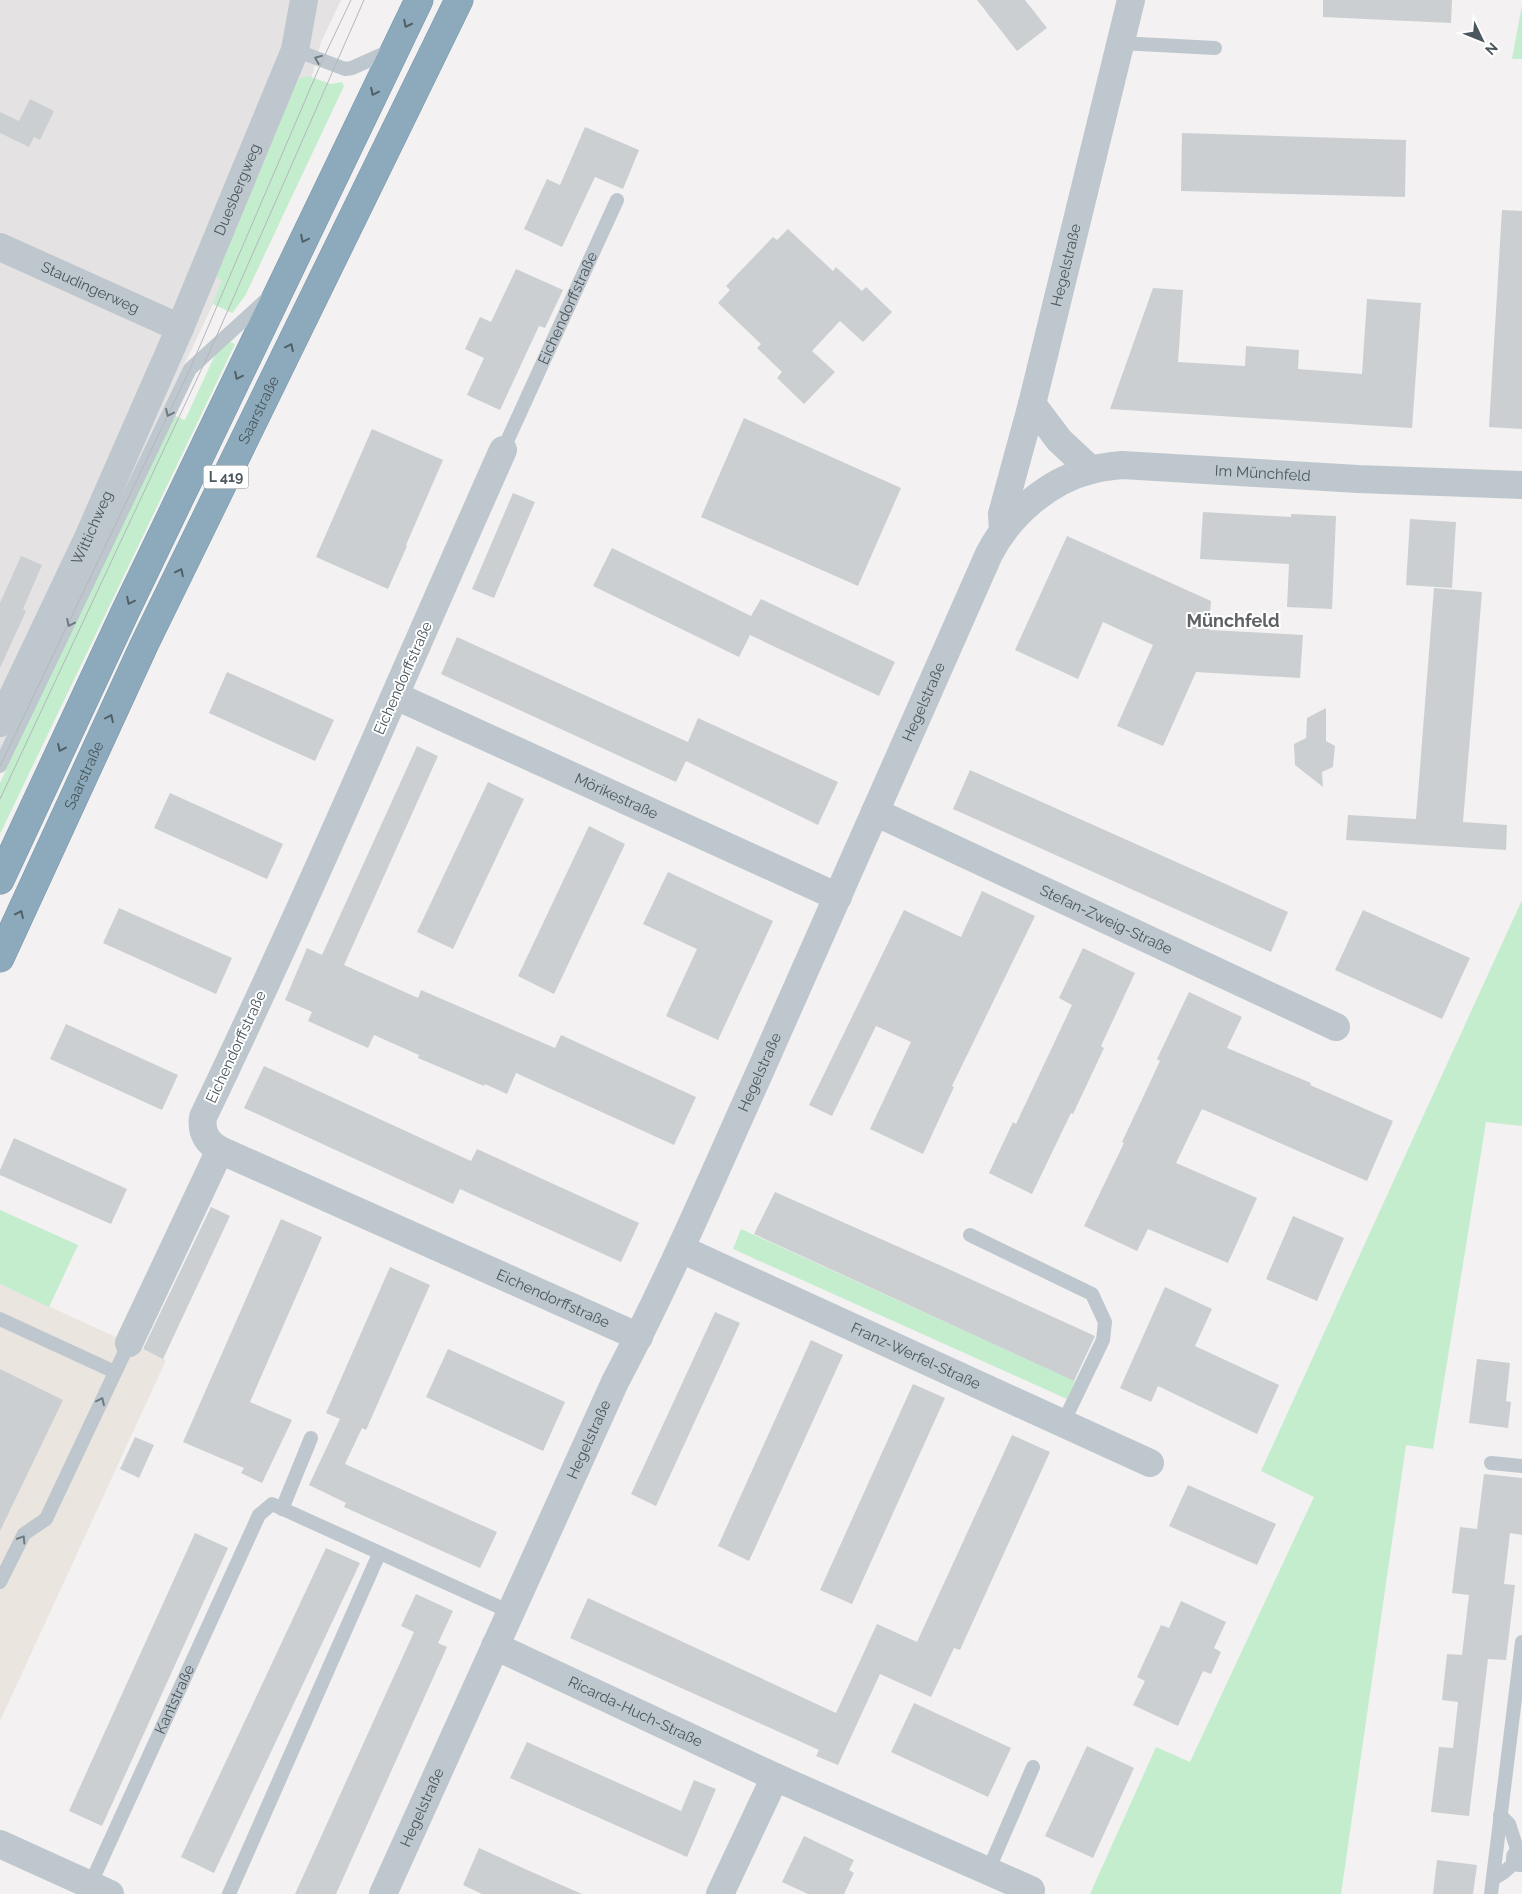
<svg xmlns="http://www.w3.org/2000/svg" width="1522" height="1894" font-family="Raleway,sans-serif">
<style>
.commercial{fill:#eae5df}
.education{fill:#e4e2e2}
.green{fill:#c3edcd}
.building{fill:#cbcfd2}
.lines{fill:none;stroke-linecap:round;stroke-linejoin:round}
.highway-casing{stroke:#7795a8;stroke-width:29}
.lane{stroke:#bec7cd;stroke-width:14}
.street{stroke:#bec7cd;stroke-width:28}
.highway{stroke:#8caabc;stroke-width:28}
.tram{stroke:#b3b7bb;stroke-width:1}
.oneway{stroke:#515f66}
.oneway2{stroke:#6d797f}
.labels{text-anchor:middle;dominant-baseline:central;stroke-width:4;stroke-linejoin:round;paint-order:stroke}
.shield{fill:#fff;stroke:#80898e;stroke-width:1}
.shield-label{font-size:14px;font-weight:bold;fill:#4a575d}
.street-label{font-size:15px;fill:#4a575d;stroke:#fff}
.quarter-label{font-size:18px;font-weight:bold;fill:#5e6265;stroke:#fff}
</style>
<rect width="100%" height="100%" fill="#f3f1f1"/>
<path class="commercial" d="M0 1284 166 1360 0 1721Z"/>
<path class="education" d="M0 0H341L321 42 312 76 213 304 0 755Z"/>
<path class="green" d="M1522 5V59H1512Z
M308 76 331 84 342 82 344 86 245 296 232 313 213 304 222 280 216 277 297 82 300 78Z
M228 341 235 344 0 834V783L173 415 185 420 215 355Z
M1522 900V1126L1486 1122 1433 1449 1406 1445 1341 1894H1090L1156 1747 1190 1762 1314 1497 1261 1471Z
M0 1210 78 1245 49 1307 0 1284Z
M741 1229 1075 1381 1067 1399 733 1249Z"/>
<path class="building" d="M977 0H1025L1047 28 1017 51Z
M1323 0H1452L1451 23 1323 17Z
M30 99 54 111 40 140 34 137 29 147 0 133V112L19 121Z
M585 127 639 150 623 189 595 177 562 247 524 229 547 179 560 185Z
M1182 133 1406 140 1405 197 1181 191Z
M1502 210 1522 211V429L1489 427Z
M788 229 833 271 836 267 862 291 866 287 892 312 863 342 840 321 812 351 835 372 804 404 777 378 782 372 757 348 761 344 718 303 730 290 726 286 773 237 777 240Z
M516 269 563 290 545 328 539 326 500 410 467 395 484 358 465 349 480 317 491 322Z
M1153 288 1183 290 1178 362 1245 366 1246 346 1299 350 1298 369 1362 374 1367 299 1421 303 1412 428 1110 409Z
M744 418 901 488 858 586 701 517Z
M372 429 443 460 406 545 407 546 388 589 316 557Z
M513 493 535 502 494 598 472 589Z
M1203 512 1291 517V514L1336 516 1332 609 1287 607 1289 564 1200 559Z
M1410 519 1456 522 1452 588 1406 585Z
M1067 536 1211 601 1209 630 1303 635 1300 678 1196 672 1163 746 1117 726 1153 645 1103 622 1078 679 1015 650Z
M612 548 751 616 761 599 895 662 879 696 750 635 739 657 593 586Z
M21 556 42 565 23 609 26 611 0 668V603Z
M1434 588 1482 592 1463 822 1507 825 1506 850 1346 840 1348 815 1416 819Z
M457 637 688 742 698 718 838 782 818 825 686 761 676 782 441 674Z
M227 672 334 720 315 761 209 713Z
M1326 708V741L1335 746 1333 767 1322 772 1323 787 1295 765 1294 744 1306 738 1307 718Z
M417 746 438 756 344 965 418 998 421 990 555 1048 561 1035 696 1097 674 1145 516 1073 507 1094 485 1084 484 1086 418 1058 419 1055 374 1035 368 1048 308 1021 312 1012 285 1000 307 948 322 955Z
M970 770 1288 912 1271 952 953 809Z
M488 782 524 799 453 949 417 932Z
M170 793 283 844 267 879 154 828Z
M589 826 625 844 554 994 518 976Z
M668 872 773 921 718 1040 666 1016 697 949 643 924Z
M982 891 1035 916 952 1086 954 1087 923 1154 870 1129 911 1042 876 1026 832 1116 809 1105 904 910 961 937Z
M119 908 232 958 216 994 103 943Z
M1363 910 1470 958 1442 1019 1335 970Z
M1083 948 1135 973 1101 1046 1104 1048 1073 1114 1071 1113 1032 1194 989 1173 1013 1122 1016 1124 1072 1005 1059 998Z
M1189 992 1242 1017 1227 1048 1311 1083 1310 1085 1393 1121 1367 1181 1202 1109 1176 1163 1257 1198 1228 1263 1148 1229 1137 1251 1084 1226 1124 1143 1122 1142 1160 1061 1157 1059Z
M66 1024 178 1075 162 1110 50 1059Z
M264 1066 471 1161 477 1149 639 1223 621 1262 460 1189 453 1204 244 1108Z
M14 1138 127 1189 111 1224 0 1175V1170Z
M775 1192 944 1267 1095 1336 1074 1381 754 1234Z
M211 1207 230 1216 163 1359 143 1349Z
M1293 1216 1344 1238 1317 1301 1266 1279Z
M281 1219 322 1237 250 1402 292 1420 262 1483 241 1473 244 1468 183 1442Z
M390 1267 430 1285 366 1430 362 1428 345 1464 497 1532 480 1568 344 1507 346 1503 309 1485 340 1419 326 1413Z
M1165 1287 1212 1309 1195 1346 1279 1385 1257 1434 1158 1386 1151 1402 1120 1388Z
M715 1312 740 1323 656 1506 631 1494Z
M811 1340 843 1355 749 1561 718 1546Z
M448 1349 565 1402 543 1451 426 1397Z
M1477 1359 1510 1363 1506 1401 1511 1402 1508 1428 1469 1423Z
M0 1369 63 1400 0 1531Z
M913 1384 945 1398 852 1604 820 1590Z
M1012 1435 1050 1452 960 1650 954 1648 931 1697 880 1674 838 1765 816 1756 819 1750 570 1638 588 1598 836 1713 877 1624 917 1642Z
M135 1437 154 1445 139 1478 120 1469Z
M1484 1474 1522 1478V1535L1510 1533 1504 1584 1515 1585 1506 1660 1488 1659 1469 1816 1431 1812 1439 1747 1453 1748 1458 1702 1442 1700 1447 1654 1462 1655 1469 1595 1452 1593 1460 1527 1477 1529Z
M1188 1485 1276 1524 1257 1565 1169 1526Z
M195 1533 228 1548 102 1826 69 1811Z
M326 1548 360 1563 214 1873 181 1857Z
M416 1594 453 1611 438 1643 447 1647 336 1894H295L414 1632 401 1626Z
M1181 1601 1226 1622 1214 1648 1221 1652 1211 1674 1203 1671 1178 1726 1133 1705 1145 1681 1137 1677 1161 1625 1169 1628Z
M914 1703 1011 1748 988 1797 891 1752Z
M527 1742 681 1811 694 1780 716 1789 687 1857 510 1778Z
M1087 1746 1134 1768 1093 1858 1045 1836Z
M804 1836 854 1860 849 1870 854 1873 844 1894H808L782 1882Z
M479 1848 534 1873 582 1894H482L463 1885Z
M1437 1860 1477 1865 1473 1894H1433Z"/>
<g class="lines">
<g class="highway-casing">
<g id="highway">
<path d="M0 880 125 612 419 0"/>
<path id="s12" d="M0 958 145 643 459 0"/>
</g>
</g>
<g class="lane">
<path d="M1120 43 1215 48"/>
<path d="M295 50 345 69 352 68 392 50"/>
<path id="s1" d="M503 450 617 200"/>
<path d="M0 766 190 369 269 297"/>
<path d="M970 1235 1092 1294 1105 1322 1103 1340 1063 1423"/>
<path d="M0 1319 115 1372"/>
<path d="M1491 1463 1522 1466"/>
<path d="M282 1509 311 1438"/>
<path d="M0 1582 24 1534 46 1519 129 1343"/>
<path d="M988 1871 1033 1767"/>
<path d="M1493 1879 1503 1873 1520 1858 1509 1824 1500 1815"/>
<path id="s2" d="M90 1885 259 1515 272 1504 510 1612"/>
<path d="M229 1894 379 1554"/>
<path d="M1491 1894 1522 1642"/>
</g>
<g class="street">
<path id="s3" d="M0 247 180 328"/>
<path d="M1032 404 1059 440 1091 470"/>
<path id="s4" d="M503 450C404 672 309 897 203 1117 201 1132 206 1142 220 1150L639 1337"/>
<path id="s5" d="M1003 531 1002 514 1032 404 1131 0"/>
<path id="s6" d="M396 696 838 897"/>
<path id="s7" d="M0 723 87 540 180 328 295 50 304 0"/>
<path id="s8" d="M875 812 1336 1027"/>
<path id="s9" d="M681 1249 1150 1463"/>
<path d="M129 1343 220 1150"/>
<path id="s10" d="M495 1646 775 1777 1031 1890"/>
<path d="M0 1844 110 1894"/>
<path d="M1520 1858H1522"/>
<path id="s11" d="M383 1894 615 1382C668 1282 712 1178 758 1076 836 902 912 728 989 554 1009 515 1048 481 1091 470 1101 467 1111 466 1122 465L1358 479 1522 485"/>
<path d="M720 1894 775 1777"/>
</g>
<use href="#highway" class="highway"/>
<path class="tram" d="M0 766 190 369 322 61 351 0
M0 799 210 351 364 0"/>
</g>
<defs><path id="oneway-chevron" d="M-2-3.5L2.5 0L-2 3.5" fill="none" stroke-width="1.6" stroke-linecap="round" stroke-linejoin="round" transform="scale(1.25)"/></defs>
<g class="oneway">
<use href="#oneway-chevron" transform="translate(407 24) rotate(117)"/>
<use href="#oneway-chevron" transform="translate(374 92) rotate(116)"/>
<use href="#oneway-chevron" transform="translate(304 239) rotate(116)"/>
<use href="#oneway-chevron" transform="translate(290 347) rotate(-64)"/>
<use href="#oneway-chevron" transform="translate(238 376) rotate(116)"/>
<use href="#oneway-chevron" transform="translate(180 572) rotate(-64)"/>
<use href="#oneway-chevron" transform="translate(130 601) rotate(116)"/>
<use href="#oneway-chevron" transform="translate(110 718) rotate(-65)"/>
<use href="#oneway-chevron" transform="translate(61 748) rotate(115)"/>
<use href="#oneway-chevron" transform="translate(20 914) rotate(-65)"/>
</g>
<g class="oneway2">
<use href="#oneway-chevron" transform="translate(318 59) rotate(-158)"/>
<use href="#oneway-chevron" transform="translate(169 413) rotate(115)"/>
<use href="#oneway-chevron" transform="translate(70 623) rotate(115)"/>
<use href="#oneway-chevron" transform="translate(101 1401) rotate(-65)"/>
<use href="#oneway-chevron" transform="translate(22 1539) rotate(-58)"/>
</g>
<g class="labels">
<rect class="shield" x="203.5" y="465.5" width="45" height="23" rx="4"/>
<g class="shield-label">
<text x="226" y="477">L 419</text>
</g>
<g class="street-label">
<text stroke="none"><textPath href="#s7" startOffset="584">Duesbergweg</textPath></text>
<text stroke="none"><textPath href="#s5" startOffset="274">Hegelstraße</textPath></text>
<text stroke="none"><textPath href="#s3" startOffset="99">Staudingerweg</textPath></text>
<text stroke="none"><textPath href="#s1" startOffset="156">Eichendorffstraße</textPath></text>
<text stroke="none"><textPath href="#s12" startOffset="606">Saarstraße</textPath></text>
<text stroke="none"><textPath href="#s11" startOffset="1779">Im Münchfeld</textPath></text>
<text stroke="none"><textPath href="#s7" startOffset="216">Wittichweg</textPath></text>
<text transform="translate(403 678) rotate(-66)">Eichendorffstraße</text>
<text stroke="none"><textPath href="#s11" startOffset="1309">Hegelstraße</textPath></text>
<text stroke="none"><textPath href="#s12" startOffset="201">Saarstraße</textPath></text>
<text stroke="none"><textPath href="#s6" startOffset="242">Mörikestraße</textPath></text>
<text stroke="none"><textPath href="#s8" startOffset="255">Stefan-Zweig-Straße</textPath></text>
<text transform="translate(236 1047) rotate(-65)">Eichendorffstraße</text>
<text stroke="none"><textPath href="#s11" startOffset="904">Hegelstraße</textPath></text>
<text stroke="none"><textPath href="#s4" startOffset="1136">Eichendorffstraße</textPath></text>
<text stroke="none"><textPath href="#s9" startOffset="258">Franz-Werfel-Straße</textPath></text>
<text stroke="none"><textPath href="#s11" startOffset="499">Hegelstraße</textPath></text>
<text stroke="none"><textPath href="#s2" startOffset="204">Kantstraße</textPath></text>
<text stroke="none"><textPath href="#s10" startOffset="155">Ricarda-Huch-Straße</textPath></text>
<text stroke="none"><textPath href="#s11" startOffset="95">Hegelstraße</textPath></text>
</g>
<g class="quarter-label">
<text x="1233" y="620">Münchfeld</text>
</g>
</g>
<g transform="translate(1482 40) rotate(133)" stroke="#ffffff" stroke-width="4" paint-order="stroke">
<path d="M0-4L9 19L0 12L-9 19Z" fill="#4a575d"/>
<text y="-8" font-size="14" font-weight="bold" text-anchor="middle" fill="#4a575d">N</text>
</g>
</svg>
